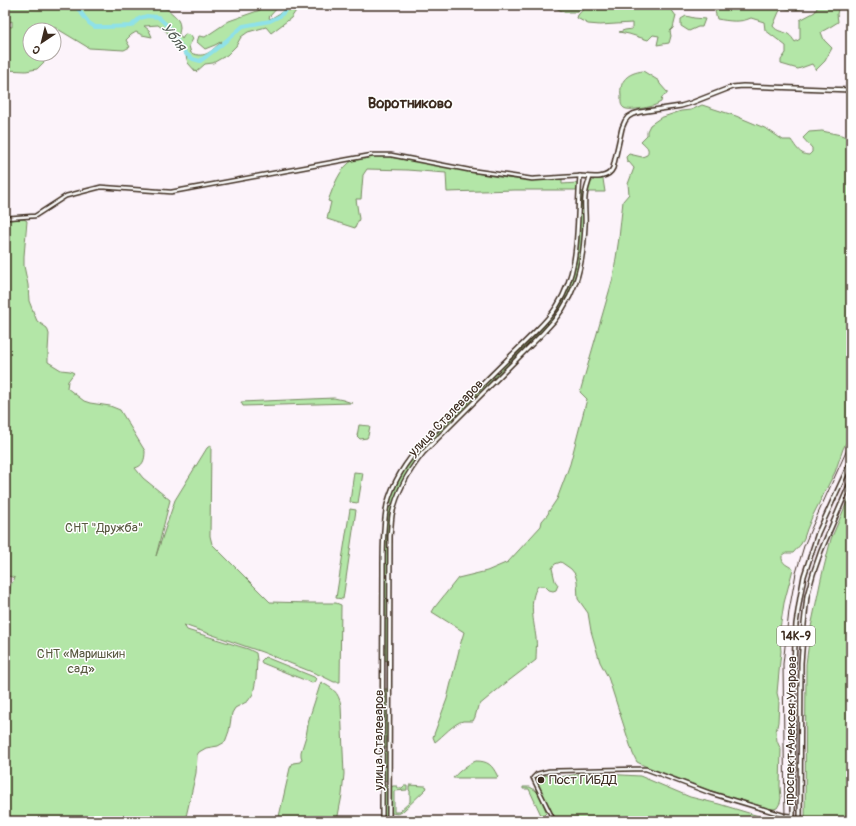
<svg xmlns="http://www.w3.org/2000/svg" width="856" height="826" font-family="Pangolin,sans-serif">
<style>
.green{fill:#b3e6a7;stroke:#778862}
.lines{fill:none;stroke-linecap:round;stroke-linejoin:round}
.river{stroke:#8fe1e8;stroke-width:4}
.minor-casing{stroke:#3b2a1e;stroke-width:5.5}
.major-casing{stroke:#3b2a1e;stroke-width:6}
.minor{stroke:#fff;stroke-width:2.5}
.major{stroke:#fff;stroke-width:3}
.tram{stroke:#3b2a1e;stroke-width:1}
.poi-dot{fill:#3b2a1e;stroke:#fff;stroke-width:1.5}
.labels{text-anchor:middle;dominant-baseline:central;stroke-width:3;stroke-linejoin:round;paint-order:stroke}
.shield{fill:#fff;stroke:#766a62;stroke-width:1}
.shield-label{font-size:12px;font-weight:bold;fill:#3b2a1e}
.street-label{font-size:13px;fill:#3b2a1e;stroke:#fff}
.park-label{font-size:13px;fill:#595940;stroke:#fff}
.poi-label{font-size:13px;fill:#3b2a1e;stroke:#fff;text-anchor:start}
.water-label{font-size:14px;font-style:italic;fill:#505850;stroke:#fff}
.quarter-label{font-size:15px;font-weight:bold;fill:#3b2a1e;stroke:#fff}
</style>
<rect width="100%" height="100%" fill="#fcf3fa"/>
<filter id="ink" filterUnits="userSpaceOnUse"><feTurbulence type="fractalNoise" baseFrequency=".025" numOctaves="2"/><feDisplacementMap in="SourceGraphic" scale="8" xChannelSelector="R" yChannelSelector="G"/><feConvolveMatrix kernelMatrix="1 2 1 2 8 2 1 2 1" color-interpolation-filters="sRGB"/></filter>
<g filter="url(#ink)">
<path class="green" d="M7 5H160C168 10 180 17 180 27 180 30 179 32 179 34L182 39 185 34 190 35 193 39 189 46 191 53C206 59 211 51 222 41L215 45 205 49 197 42 199 36 205 37 229 21 260 10 264 5H280L269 17 270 19 282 12 287 5H300L291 18 271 33 266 27 248 32 241 37 236 46 227 55 213 63 205 64 196 72 188 63 186 56 178 45 175 43 166 31 158 25 144 26 149 30 152 37 142 35 136 32 131 35 126 40 130 47 124 50 89 48 56 28 51 27 48 30H30V54H44L47 59 37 69 26 71 5 70V26L12 27V21L5 24V10L7 7Z
M550 5H584L578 12H564Z
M587 5H670V6L671 9 676 16 673 28 670 31 671 36 669 43 657 45 659 36 653 35 648 40 629 34 619 32 625 30 632 29V23L600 25 588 24 577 18 578 15Z
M723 5H809V6C797 11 794 10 782 8L779 12 773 26C777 32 783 31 788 34 791 36 793 39 795 42L800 39V20L815 12 818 6V5H839L837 14 838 22 830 27 821 32 824 40 832 48 825 61 816 70 812 64 798 69 781 64V60L786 53V46L765 30 764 22 751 18C740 23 729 21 717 19L715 11Z
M686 16 694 18 705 19 702 27H698L689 31 681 26V19Z
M643 71 659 81 660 84 667 92V94L662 97 661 102C657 104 654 106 649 107 644 108 628 111 624 108 620 105 621 101 621 96 619 80 628 73 643 71Z
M702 105 736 116 767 129 783 140H791C796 147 800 155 809 155L812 152V148L803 138 809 132 822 131 841 135 851 139V433L843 449 835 472 812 517 807 529 804 538 801 544 793 553H786L782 556C781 564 788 565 793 569L784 603 780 629V641L781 651 777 693 779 701 778 722 776 732 777 741 781 750 780 786 781 798 780 803 777 808 774 809 767 808 712 791 645 766 637 762 633 754 608 677 600 662 591 631 588 613 578 599 577 581 575 574 571 569 561 562 555 564 552 568 555 581 558 585 556 590 553 591 549 590 545 586H538C528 600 534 622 536 638 537 645 536 652 536 660L502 686 478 706 475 717 473 721C470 721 466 721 463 721 454 723 443 736 435 742L433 737 447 699 461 642 464 632 432 612 435 607 458 578 487 571 508 562 541 526 542 521 548 514 549 511 557 499 566 475 570 464 587 399 580 392 613 278 619 238 623 201 629 194 628 184 634 168 629 162 627 161 626 157 629 154 642 157 647 155C650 148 647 147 641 141L647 135V131L650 125 660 118 681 111 691 110Z
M373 156H383L396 158C410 161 424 162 438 165 479 174 521 184 562 178V184L577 183 578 184V188L576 190H515L447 192 446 173 407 170 367 169 363 175 361 199H356L359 219 355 228 327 219 331 202 328 201C333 188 340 166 354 160 359 158 367 157 373 156Z
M595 179H603L605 192H587L590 183Z
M581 192H584V193C584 228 584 264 568 296 566 301 564 306 560 309L558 307C565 294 571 281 575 267 581 243 579 218 580 193Z
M24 219 27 221 24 256V266L28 285 29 301 37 321 47 328 49 334 48 351V362L61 370 70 371 74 373 68 381 67 388 84 401 90 403 110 406 120 410 145 451C145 460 143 466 135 468L143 478 170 500 156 556 175 500 207 448 211 445 210 536 212 544 270 602 310 603H336L341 605 340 682H334L322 676 262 652 184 625 187 630 248 649 256 653 257 660 256 679 253 694 248 701 235 708 232 713 229 731 225 742 218 746 206 748 199 752 197 755 196 773 185 821H5V609L9 595 11 584 15 578 5 575V220Z
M558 309 560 311 554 320 496 378H495L493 377 494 375 534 335Z
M490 378H491L493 379V381L432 442H430L429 441V439Z
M334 398 343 400 352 403 243 406 241 402Z
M359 425 370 426 368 436 367 438 360 439 357 436Z
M427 442 428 443V445C412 464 402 479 394 503L392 504H391C390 499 393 493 395 488 402 471 413 457 425 443Z
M354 472 363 473 358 503 350 502Z
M851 493V821H805L806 664 811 627 821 579 831 539Z
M390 506 392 508 389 615 387 617H386L384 615C384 595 381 518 390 506Z
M350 509 356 510 343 599 336 598Z
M385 619H387L389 621V660L388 661 384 660V621Z
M265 657 314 677 316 679 314 682 312 683 262 663 261 661Z
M321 682C333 689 338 691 341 705L344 774 342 795 337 821H278L290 768 293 763 300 762 302 759 301 756V752L306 736 309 719Z
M385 689H387L388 690V747L387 748H384L383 746 384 690Z
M385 751H387L388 752V779L387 780 385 781 384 778V752Z
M476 761C488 761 492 765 497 775L498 777 497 778H453C459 771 468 764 476 761Z
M586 773 640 776 690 797 719 804 775 821H556L536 780 537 778 541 783 545 781 544 775 559 777Z
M385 784H386L387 786V821H384V786Z
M410 785 425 786H426L427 788 402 812 398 814 391 813V787L393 786H397L398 788H402L404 786H407V790L394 791V812H399L410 802V791L409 790V787Z
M523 787H530L535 790 539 794 546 811 547 812 543 816H540L541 815 529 789H523Z"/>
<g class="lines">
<path class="river" d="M75 5 89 23 95 27H106L131 26 140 18 147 16 158 17 169 27 178 42 186 54 193 59 200 61 207 56 220 46 243 26 270 21 280 16 287 9 289 5"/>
<g class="minor-casing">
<path id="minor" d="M5 218 35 216 66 196 101 187 171 192 372 155H391L469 170 532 179 580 176
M533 778 537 774 549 771 634 769H646L710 793 783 815 793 816
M534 780 554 821"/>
</g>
<g class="major-casing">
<path id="major" d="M382 821 383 567C383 546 383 525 387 505 393 481 407 460 424 442L535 332C543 324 551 316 557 306 582 267 576 221 580 176 591 177 608 180 613 168L622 128 625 121 628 117 633 114 640 112 681 106 691 103 732 87 743 86 851 90
M389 821 390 536C391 529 391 522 392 515 397 491 408 472 423 453L543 333C575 301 583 269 585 225 586 214 583 202 586 191 587 186 589 181 590 177
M793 821 794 664 796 624 800 598 804 576 818 533 851 461
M800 821 801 663 804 624 807 596 813 574 821 551 851 481"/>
</g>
<use href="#minor" class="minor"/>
<use href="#major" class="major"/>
<path class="tram" d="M785 821 783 664 789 611 796 573 804 546 811 529 851 441"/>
</g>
</g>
<circle class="poi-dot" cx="541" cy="780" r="4"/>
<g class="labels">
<rect class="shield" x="777" y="626" width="38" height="20" rx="3"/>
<g class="shield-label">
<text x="796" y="636">14К-9</text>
</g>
<g class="street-label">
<text transform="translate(446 418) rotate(-46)">улица Сталеваров</text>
<text transform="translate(791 731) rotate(-89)">проспект Алексея Угарова</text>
<text transform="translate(379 740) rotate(-90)">улица Сталеваров</text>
</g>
<g class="park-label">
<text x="104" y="528">СНТ "Дружба"</text>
<text x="81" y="654">СНТ «Маришкин<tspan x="81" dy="15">сад»</tspan></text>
</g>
<g class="poi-label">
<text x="549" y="780">Пост ГИБДД</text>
</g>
<g class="water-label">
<text transform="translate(174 37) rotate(52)">Убля</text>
</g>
<g class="quarter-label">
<text x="410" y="103">Воротниково</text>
</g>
</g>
<rect width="856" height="826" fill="none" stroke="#fff" stroke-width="20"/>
<rect x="10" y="10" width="836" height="806" fill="none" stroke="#3b2a1e" stroke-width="1.5" filter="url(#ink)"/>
<g transform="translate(42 42) rotate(215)"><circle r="19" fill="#ffffff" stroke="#b1aaa5"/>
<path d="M0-3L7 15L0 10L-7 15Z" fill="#3b2a1e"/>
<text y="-6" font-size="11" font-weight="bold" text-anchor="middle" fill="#3b2a1e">С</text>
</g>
</svg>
